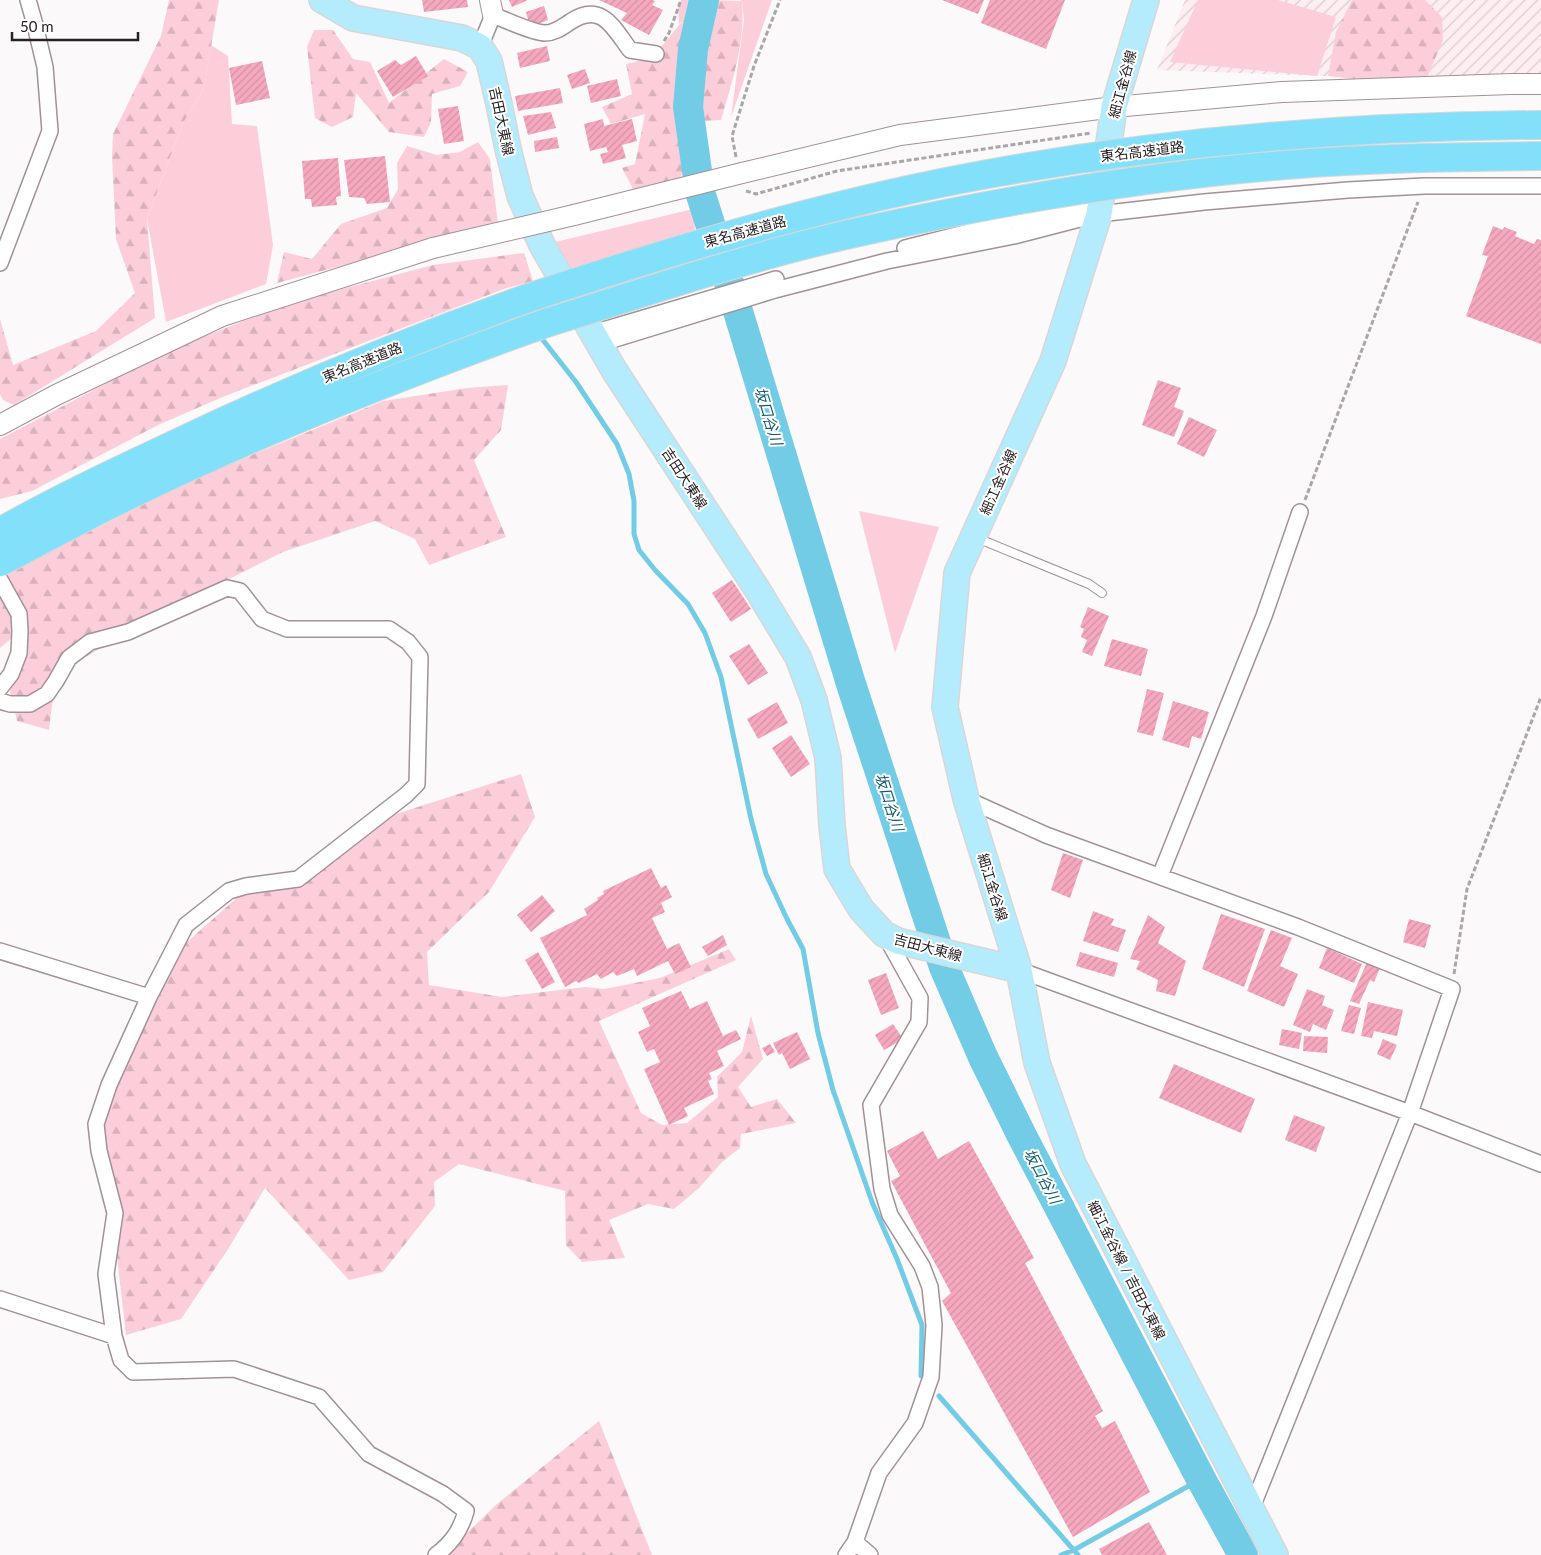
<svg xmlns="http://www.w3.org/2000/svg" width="1541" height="1555" font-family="Lato,'Noto Sans JP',sans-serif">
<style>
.industrial{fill:url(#industrial-furrows)}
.grass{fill:#fcceda}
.forest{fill:url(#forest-firs)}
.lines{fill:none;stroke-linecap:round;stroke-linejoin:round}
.stream{stroke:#72cce6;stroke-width:5}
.river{stroke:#72cce6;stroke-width:30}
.building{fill:url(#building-hatch)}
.service-casing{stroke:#a29195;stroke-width:10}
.minor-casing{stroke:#a29195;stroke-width:18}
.tertiary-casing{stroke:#a29195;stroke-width:22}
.primary-casing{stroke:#d8d7d7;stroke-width:28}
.motorway-casing{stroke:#d8d7d7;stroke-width:30}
.path{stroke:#aba6a8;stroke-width:3;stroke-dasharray:5 2.5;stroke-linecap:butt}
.service{stroke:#fff;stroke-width:8}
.minor{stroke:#fff;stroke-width:15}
.tertiary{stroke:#fff;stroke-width:20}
.primary{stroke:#b4ecfd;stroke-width:25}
.motorway{stroke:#82e0fb;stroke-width:28}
.tertiary-bridge-casing{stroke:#a29195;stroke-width:22;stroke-linecap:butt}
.motorway-bridge-casing{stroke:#d8d7d7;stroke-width:30;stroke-linecap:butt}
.tertiary-bridge{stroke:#fff;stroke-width:20}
.motorway-bridge{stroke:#82e0fb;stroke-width:28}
.labels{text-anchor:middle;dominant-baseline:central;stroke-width:4;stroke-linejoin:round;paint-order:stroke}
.street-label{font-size:14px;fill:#282123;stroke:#fff}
.water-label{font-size:15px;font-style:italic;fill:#0f5b6d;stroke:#fff}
</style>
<defs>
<pattern id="industrial-furrows" width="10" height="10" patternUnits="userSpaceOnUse" patternTransform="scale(1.25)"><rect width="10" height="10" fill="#feeef2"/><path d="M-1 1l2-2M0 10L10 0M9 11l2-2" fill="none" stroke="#dacccf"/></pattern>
<pattern id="forest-firs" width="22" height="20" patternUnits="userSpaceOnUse" patternTransform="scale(1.25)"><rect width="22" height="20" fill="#fcceda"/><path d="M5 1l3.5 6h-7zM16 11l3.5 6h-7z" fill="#d8b1bb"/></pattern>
<pattern id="building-hatch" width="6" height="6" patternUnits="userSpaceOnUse" patternTransform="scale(1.25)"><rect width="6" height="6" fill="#f6a9be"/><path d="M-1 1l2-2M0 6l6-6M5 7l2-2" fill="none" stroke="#d391a3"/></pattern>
</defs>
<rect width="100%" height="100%" fill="#fcf9fa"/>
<path class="industrial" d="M1185 0H1541V84L1157 70Z"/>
<path class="grass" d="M681 0H703L679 24 678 7Z
M740 0H772L731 117 744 20 742 1Z
M1198 0H1278L1336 17 1317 76 1170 62Z
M211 45 228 56 232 124 257 126 273 245 266 284 166 322 147 219 182 125 204 88Z
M693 209 695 230 558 273 551 243Z
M859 511 939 527 895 653Z"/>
<path class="forest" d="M169 0H219L204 88 182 125 147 219 155 318 14 405 3 400 0 394V319L13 365 96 331 135 293 116 239 112 156 113 134 161 36Z
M707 0 742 1C746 41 732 82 721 120L676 122 690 163 679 179 634 191 622 168 635 164 645 114 611 124 602 107 632 94 626 64 652 58 694 7Z
M1352 0H1425L1442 17 1443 40 1423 87 1328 76 1336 32Z
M314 30H333L353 59 370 62 389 103 444 59 468 72 460 86 432 94 431 122 424 137 389 132 356 93 353 117 332 127 315 118 307 47Z
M478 142 490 159 498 224 277 283 284 252 312 259 341 224 387 208 398 189 397 163 407 146 437 155 460 152Z
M524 253 533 281 504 289 225 396 158 425 32 491 0 499V439L170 350 289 303 433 265Z
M508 385 501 430 474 460 506 537 429 565 415 539 375 521 283 552 166 611 73 664 53 697 49 730 17 721 10 691 17 660 19 632 0 648V576L198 477 383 401 467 388Z
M521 774 535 817 489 892 427 952 429 985 502 997 585 987 604 989 660 978 729 949 736 960 599 1021 641 1113 662 1125 687 1123 718 1097 717 1077 742 1052 751 1016 763 1059 738 1087 751 1107 777 1099 796 1123 741 1134 740 1148 722 1162 699 1188 674 1209 648 1204 609 1220 625 1258 582 1262 566 1245 565 1191 459 1164 434 1182 435 1206 383 1272 349 1280 265 1188 228 1249 181 1319 126 1335 105 1152 102 1087 123 1032 168 959 240 895 325 869 396 814Z
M599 1421 652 1555H444L497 1504Z"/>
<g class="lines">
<path class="stream" d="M539 335 576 382 617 444 629 474 634 501V534L639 550 655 570 688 604 705 633 721 677 751 819 766 874 787 919 803 949 818 1033 833 1090 872 1202 897 1259 922 1325 921 1376
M939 1396 1078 1555
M1061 1555 1074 1550 1201 1479"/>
<path class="river" d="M704 0 693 49 688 107 700 192 737 308 851 684 944 967 983 1057 1022 1136 1201 1479 1243 1555"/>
</g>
<path class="building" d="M422 0H467L468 7 424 12Z
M509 0H528L512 7Z
M599 0H653L655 1 652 5 663 10 649 35 621 20 627 13Z
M942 0H984L978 14Z
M990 0H1065L1046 49 981 23Z
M544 6 548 20 530 27 526 12Z
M547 46 550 61 520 68 517 53Z
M416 56 428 76 393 97 377 71 395 60 401 65Z
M262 61 270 98 236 105 229 68Z
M585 69 590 83 572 89 567 75Z
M617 79 621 96 591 103 587 86Z
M560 88 563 103 518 111 515 96Z
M458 106 464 141 444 144 438 109Z
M551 112 556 128 528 135 523 116Z
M603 119 604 126 632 119 637 141 622 145 626 158 603 164 600 154 608 152 606 147 590 151 584 124Z
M557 137 559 148 535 152 534 141Z
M385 156 390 202 367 204 364 198 349 197 344 160Z
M338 158 341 196 336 197 337 205 312 207 311 199H305L302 161Z
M1493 226 1503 230 1504 227 1517 232 1515 236 1534 244 1537 239 1541 240V344L1466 316 1488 256 1482 255Z
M1158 380 1181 388 1174 407 1184 411 1174 437 1142 425Z
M1189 417 1217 430 1204 457 1177 444Z
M732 580 751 609 731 622 712 593Z
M1088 607 1109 616 1092 656 1082 652 1087 640 1081 637 1084 629 1080 627Z
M1112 639 1148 649 1141 676 1104 666Z
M749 644 768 673 748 685 729 656Z
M1147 689 1164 693 1153 736 1137 732Z
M1173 701 1209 712 1201 739 1192 736 1189 748 1162 740Z
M777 702 788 723 758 739 747 719Z
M791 735 810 764 791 777 772 748Z
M1063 853 1083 860 1070 898 1051 890Z
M651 868 661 888 666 885 672 897 661 903 665 912 652 918 667 949 679 943 691 967 675 974 668 961 637 976 634 969 617 976 613 972 601 979 597 974 579 983 576 981 565 987 540 938 587 915 584 909 598 900 597 898 604 894 603 891Z
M542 895 555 911 531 932 517 915Z
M1093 911 1114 919 1111 925 1126 930 1118 952 1083 941Z
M1221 914 1265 929 1244 987 1202 969Z
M1148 915 1165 927 1158 943 1186 961 1175 996 1156 991 1158 980 1136 969 1140 961 1130 959Z
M1409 919 1431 925 1425 948 1403 942Z
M1271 930 1292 938 1280 966 1298 974 1284 1007 1247 991Z
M723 935 727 945 708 956 702 947Z
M1327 948 1362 964 1354 983 1319 968Z
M538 952 555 982 542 989 525 960Z
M1080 952 1118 963 1114 977 1076 966Z
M1367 962 1380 968 1374 982 1370 980 1359 1004 1350 1001Z
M886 973 899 1008 881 1015 868 980Z
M1307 989 1325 996 1322 1005 1334 1010 1326 1030 1313 1024 1310 1032 1293 1025Z
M681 991 690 1009 707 1001 723 1036 736 1030 741 1039 717 1051 724 1066 709 1073 712 1079 708 1081 714 1094 684 1108 688 1116 669 1125 644 1069 660 1062 654 1049 647 1052 638 1032 650 1026 642 1008Z
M1368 1002 1403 1010 1397 1036 1374 1031 1372 1038 1361 1036Z
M1349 1005 1361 1008 1354 1034 1341 1031Z
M893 1024 903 1039 884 1050 875 1035Z
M1282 1029 1302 1033 1299 1049 1279 1045Z
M797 1032 810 1059 790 1069 782 1053 779 1055 773 1043Z
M1304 1036 1328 1037 1327 1053 1303 1051Z
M1383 1039 1397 1045 1390 1060 1377 1054Z
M770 1044 775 1052 767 1056 762 1048Z
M1174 1064 1255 1099 1241 1133 1159 1098Z
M1294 1115 1325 1127 1316 1152 1285 1140Z
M923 1131 938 1159 969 1141 1034 1258 1025 1263 1103 1411 1095 1416 1102 1428 1115 1421 1150 1492 1073 1537 942 1301 951 1293 891 1181 900 1176 887 1151Z
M1149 1522 1167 1555H1102L1099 1549Z"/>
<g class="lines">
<g class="service-casing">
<path id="service" d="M977 538 1089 584 1102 593"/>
</g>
<g class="minor-casing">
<path id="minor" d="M480 47 493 15C506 20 533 33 545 33 555 33 562 27 570 22 601 1 613 27 630 50L656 54
M905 248 1099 199
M0 263 50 131 45 67 34 21 28 0
M593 333 776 279
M599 344 775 290 887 261 1014 236 1099 214 1204 202 1348 190 1424 186H1541
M0 580 19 614 20 631 19 653 11 674 0 688
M0 701 10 704H30L47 694 56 681 69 658 90 642 128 632 227 588 240 591 262 619 287 629H389L408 642 420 657 417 784 406 795 298 879 246 886 229 891 186 925 149 997 109 1085 96 1124 99 1151 115 1213 106 1274 114 1336 121 1360 133 1372 234 1369 319 1397 369 1454 443 1494 466 1511C461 1530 452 1543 436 1555
M966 799 1046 835 1298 927 1452 989 1410 1113 1251 1510
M1160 876 1264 616 1300 512
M0 951 149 997
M1019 970 1410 1113 1541 1164
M0 1299 114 1336
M855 1542 870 1555
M846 1555 855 1542 879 1473 915 1423 931 1377 934 1325 930 1287 922 1266 890 1215 882 1189 871 1105 919 1022 920 998 885 935"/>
</g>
<g class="tertiary-casing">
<path id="tertiary" d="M490 0 493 15
M742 173 900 135 1114 107 1282 92 1511 84H1541
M574 215 674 190
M0 425 56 395 222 316 433 248"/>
</g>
<g class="primary-casing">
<path id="primary" d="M322 0 353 18 462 38 480 47 489 61 499 104 508 149 520 196 542 245 614 370 757 589 798 657 814 700 828 758 832 826 837 869 861 909 884 934 898 941 1019 970
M1146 0 1114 107 1099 214 1053 361 957 573 945 707 966 799 1019 970 1037 1063 1073 1164 1275 1555"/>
</g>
<g class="motorway-casing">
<path id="motorway" d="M0 532C54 501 109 475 165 449 284 392 405 342 528 298
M0 562C31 546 62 529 93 513 239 439 392 378 546 323"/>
</g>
<path class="path" d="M664 41 669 33 681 0
M736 157 732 136 754 66 780 0
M746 191 756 194 837 171 1091 133
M1305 500 1418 202
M1454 974 1467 889 1541 697"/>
<use href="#service" class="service"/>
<use href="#minor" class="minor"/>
<use href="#tertiary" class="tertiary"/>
<use href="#primary" class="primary"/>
<use href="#motorway" class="motorway"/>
<g class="tertiary-bridge-casing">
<path id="tertiary-bridge" d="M674 190 742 173
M433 248 574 215"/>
</g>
<g class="motorway-bridge-casing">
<path id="motorway-bridge" d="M528 298C682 247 839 200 999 172 1178 140 1359 126 1541 125
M546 323C650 291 753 255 859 232 1000 201 1143 176 1286 165 1371 158 1456 157 1541 156"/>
</g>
<use href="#tertiary-bridge" class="tertiary-bridge"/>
<use href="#motorway-bridge" class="motorway-bridge"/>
</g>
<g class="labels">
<g class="street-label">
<text transform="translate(1122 84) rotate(-75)">細江金谷線</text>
<text transform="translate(502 121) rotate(78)">吉田大東線</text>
<text transform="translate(1142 151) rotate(-7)">東名高速道路</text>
<text transform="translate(745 231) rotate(-15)">東名高速道路</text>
<text transform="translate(362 362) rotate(-22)">東名高速道路</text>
<text transform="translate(685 478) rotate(57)">吉田大東線</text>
<text transform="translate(998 482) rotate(-66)">細江金谷線</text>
<text transform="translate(993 887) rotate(73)">細江金谷線</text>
<text transform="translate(928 947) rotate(15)">吉田大東線</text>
<text transform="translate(1127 1270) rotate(63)">細江金谷線 / 吉田大東線</text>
</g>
<g class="water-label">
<text transform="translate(769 416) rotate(73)">坂口谷川</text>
<text transform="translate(890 802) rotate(72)">坂口谷川</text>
<text transform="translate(1043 1176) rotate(62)">坂口谷川</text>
</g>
</g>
<path d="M12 32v8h126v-8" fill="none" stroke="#282123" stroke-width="2.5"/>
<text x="20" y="32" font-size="15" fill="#282123" stroke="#ffffff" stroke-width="4" paint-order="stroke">50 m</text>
</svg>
